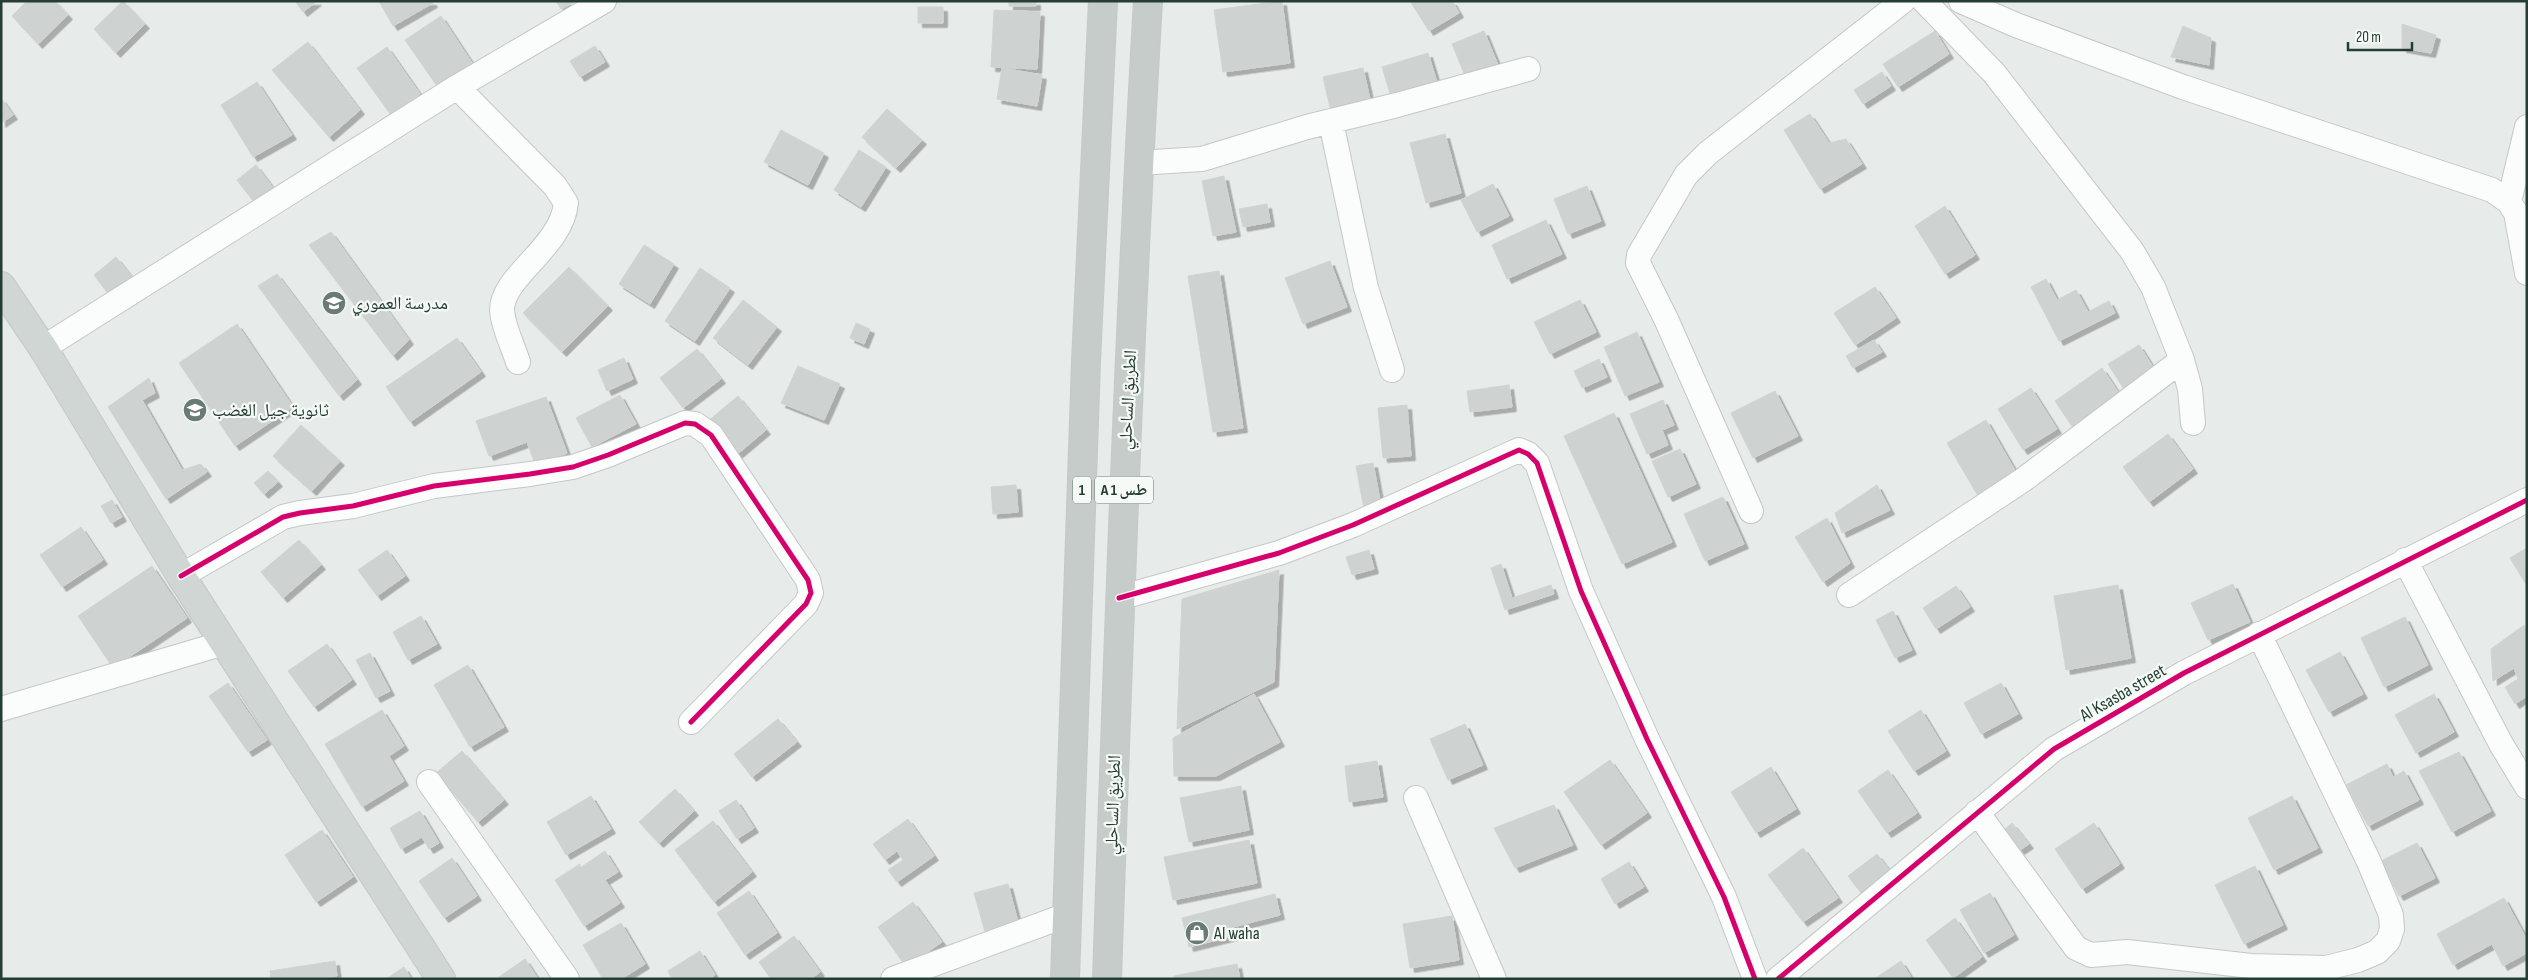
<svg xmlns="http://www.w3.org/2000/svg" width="2528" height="980" font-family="'Sofia Sans Condensed','Noto Naskh Arabic',sans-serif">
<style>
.building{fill:#ced2d0;stroke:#d0d4d2;filter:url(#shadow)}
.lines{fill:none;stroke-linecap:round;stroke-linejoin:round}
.minor-casing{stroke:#c4c8c6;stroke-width:26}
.primary-casing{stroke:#c2cac7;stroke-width:30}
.trunk-casing{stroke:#c2cac7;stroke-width:30}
.minor{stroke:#fbfcfc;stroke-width:24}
.primary{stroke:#d0d6d4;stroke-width:28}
.trunk{stroke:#c6ccca;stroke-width:28}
.cycleway-casing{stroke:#f6faf7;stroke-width:8}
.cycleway{stroke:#d6006c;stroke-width:5}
.labels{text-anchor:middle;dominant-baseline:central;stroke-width:4.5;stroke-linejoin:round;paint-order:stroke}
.shield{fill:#f6faf7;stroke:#64766f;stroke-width:1}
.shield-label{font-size:16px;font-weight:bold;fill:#253e35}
.poi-label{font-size:18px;fill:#253e35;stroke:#f6faf7;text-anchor:start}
.street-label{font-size:18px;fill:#253e35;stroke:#f6faf7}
</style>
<defs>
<filter id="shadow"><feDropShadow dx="4.5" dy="4.5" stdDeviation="0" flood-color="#0004"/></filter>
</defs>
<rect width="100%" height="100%" fill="#e7ebe9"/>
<path class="building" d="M27 1H55L68 15 38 44 12 16Z
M123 1 145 24 116 53 94 29Z
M295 1H317L303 12Z
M379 1H432L433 3 393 26Z
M556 1H576L561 9Z
M1009 1H1036V6H1009Z
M1282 1 1290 63 1223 72 1214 10Z
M1410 1H1452L1459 13 1429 31Z
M918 7H943V23H918Z
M994 10 1040 12 1037 69 991 67Z
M441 16 472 63 437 86 405 40Z
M2402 24 2436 35 2431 53 2402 48Z
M2183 26 2211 38 2209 65 2171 57Z
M1484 31 1500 70 1468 83 1452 44Z
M1935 31 1949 54 1898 87 1883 64Z
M308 42 360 110 329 137 272 70Z
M595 46 605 62 580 77 570 61Z
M387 47 420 94 391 115 357 68Z
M1428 53 1438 86 1392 100 1382 67Z
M1002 68 1042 75 1037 106 997 99Z
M1363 68 1371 104 1331 112 1323 77Z
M1882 72 1891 86 1863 104 1854 90Z
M257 82 292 135 253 157 221 105Z
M1 98 13 115 1 123Z
M887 109 922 140 896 168 862 137Z
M1810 114 1829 143 1846 139 1862 164 1820 189 1784 130Z
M781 130 824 153 808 185 764 162Z
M1445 134 1461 193 1426 203 1410 143Z
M859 150 886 167 861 207 834 190Z
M256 165 276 192 257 206 237 180Z
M1224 176 1236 232 1213 236 1202 181Z
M1493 184 1509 216 1477 232 1461 200Z
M1587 186 1601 221 1568 234 1554 199Z
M1267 204 1270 222 1243 227 1239 209Z
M1945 206 1975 255 1945 274 1915 226Z
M1546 220 1562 254 1507 279 1492 245Z
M331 232 409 340 393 356 309 245Z
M644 245 674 264 650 304 619 284Z
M116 257 136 282 113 300 94 275Z
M1330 261 1347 307 1303 324 1285 278Z
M569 267 608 306 562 352 523 313Z
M700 268 730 288 695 341 665 321Z
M1219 271 1243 428 1213 432 1188 276Z
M277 274 357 380 339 396 258 286Z
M2046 279 2057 300 2076 290 2088 312 2109 301 2115 313 2059 341 2031 287Z
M1875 287 1896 318 1855 345 1834 313Z
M743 300 777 327 748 365 713 338Z
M1580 300 1596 332 1550 354 1534 322Z
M856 323 870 329 864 344 850 338Z
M237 324 293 407 235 446 179 363Z
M1637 332 1659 382 1625 396 1604 347Z
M457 338 481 372 410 422 386 387Z
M1874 340 1882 352 1853 368 1846 356Z
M2139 345 2156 372 2125 391 2108 364Z
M697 349 721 379 683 408 660 378Z
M624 358 633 379 607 391 598 370Z
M1599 359 1607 377 1582 388 1574 371Z
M798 366 840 384 824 420 781 403Z
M2102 368 2122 398 2075 431 2055 401Z
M149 378 155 393 142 400 182 470 201 464 207 472 166 499 108 407Z
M1509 385 1512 407 1470 412 1467 391Z
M2031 388 2057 429 2023 450 1998 409Z
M1775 391 1798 436 1753 458 1731 413Z
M620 395 636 424 592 447 576 418Z
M738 396 766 430 735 456 707 422Z
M546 397 567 453 535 464 527 442 489 456 476 421Z
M1663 400 1674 425 1662 430 1668 445 1647 454 1630 414Z
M1407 405 1411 456 1383 458 1378 408Z
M1614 413 1672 542 1622 564 1564 436Z
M1986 420 2017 474 1978 496 1947 443Z
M301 425 340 461 312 491 273 456Z
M2168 434 2193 469 2149 502 2123 467Z
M1680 449 1696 484 1668 497 1652 461Z
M1373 463 1381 506 1364 509 1356 466Z
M268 471 278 482 264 494 254 483Z
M1016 485 1018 512 993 514 991 487Z
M1877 485 1890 510 1842 533 1835 513Z
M1723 497 1744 544 1705 561 1684 514Z
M112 500 122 517 111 523 101 506Z
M1827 518 1850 563 1823 582 1795 537Z
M81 527 103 560 62 587 40 555Z
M299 540 321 565 283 598 261 572Z
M2527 548V586L2510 558Z
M387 550 405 576 377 596 358 570Z
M1369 550 1374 569 1352 575 1346 557Z
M1501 564 1512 598 1551 585 1554 594 1505 610 1491 568Z
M152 566 187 618 113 668 78 616Z
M1279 570 1274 682 1177 729 1182 599Z
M2233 584 2250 622 2208 640 2191 603Z
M2118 585 2131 658 2066 670 2054 596Z
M1956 586 1970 607 1936 629 1923 608Z
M1893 611 1912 650 1895 658 1876 620Z
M421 616 437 644 408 660 393 632Z
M2405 617 2428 665 2384 687 2361 638Z
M2524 625 2527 631V696L2515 704 2505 687 2518 679 2514 668 2493 681 2491 649Z
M327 644 352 680 314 707 288 671Z
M2340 652 2363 694 2329 712 2306 670Z
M370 653 390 691 376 698 356 660Z
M468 665 504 727 470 747 434 685Z
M228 683 267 740 248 752 209 696Z
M2001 683 2018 714 1981 734 1964 703Z
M1254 694 1280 742 1216 776H1174L1173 738Z
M2434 694 2454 732 2416 753 2395 715Z
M382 710 404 746 389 756 404 781 362 807 325 744Z
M1921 710 1946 751 1914 771 1888 731Z
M778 719 797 742 752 777 734 754Z
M1465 724 1483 765 1448 780 1430 739Z
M462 751 504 800 478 822 436 773Z
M2459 752 2491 811 2452 832 2419 771Z
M1610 760 1647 813 1601 845 1564 792Z
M1377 761 1383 797 1349 802 1345 766Z
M2387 764 2393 777 2404 771 2419 800 2368 826 2346 785Z
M1771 767 1796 809 1756 833 1731 792Z
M1888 770 1917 813 1887 833 1858 791Z
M1241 786 1249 830 1189 842 1180 798Z
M675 789 694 811 659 843 639 822Z
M591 796 611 829 566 855 547 822Z
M2292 796 2318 848 2274 870 2248 818Z
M736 800 754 828 737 839 719 811Z
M1554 805 1573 845 1515 868 1494 828Z
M420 811 439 843 429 849 422 837 401 849 390 828Z
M908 819 934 856 897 882 888 870 903 860 897 851 885 860 873 844Z
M713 821 752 872 714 902 675 850Z
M2012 823 2029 844 2020 850 2004 830Z
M2094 823 2120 864 2082 889 2055 849Z
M322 830 353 877 316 902 285 855Z
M1249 840 1257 883 1173 900 1164 857Z
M2417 843 2435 878 2399 896 2381 861Z
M1803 848 1838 898 1803 922 1768 875Z
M605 851 618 872 605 880 620 903 584 926 555 880 580 864V868Z
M1877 854 1893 875 1864 897 1848 876Z
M452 858 477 896 444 918 419 881Z
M1629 862 1644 887 1615 904 1601 879Z
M2255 866 2283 925 2244 944 2215 885Z
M1008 884 1019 926 986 935 974 893Z
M749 891 777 933 745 955 717 913Z
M1990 893 2014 935 1984 953 1960 910Z
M1275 894 1280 915 1233 927V936L1189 947 1182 918Z
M2504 898 2527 940V953L2503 966 2492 944 2453 965 2437 934Z
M913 902 942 942 906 967 878 927Z
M1452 916 1459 960 1410 968 1403 924Z
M1955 918 1982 957 1953 978 1926 940Z
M621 923 645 964 621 979H603L583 945Z
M794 936 820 972 811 979H771L759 962Z
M700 951 715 975 709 979H672L668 971Z
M525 959 538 979H500L499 977Z
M335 961 337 976 319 979H271L270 971Z
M1901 961 1912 979H1874Z
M1237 964 1240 979H1174V976Z
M404 967 411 979H386Z"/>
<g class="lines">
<g class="minor-casing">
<path id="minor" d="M1924 1 1994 73 2132 251 2153 287 2182 360 2190 389 2193 423
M1961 1 2016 25 2183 87 2492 190 2509 202 2516 213 2527 273
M457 87 555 186 566 203C562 247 502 276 502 310 503 327 513 346 518 362
M1331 122 1366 288 1392 370
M1138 163 1202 159 1307 127 1397 105 1528 69
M2509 202 2527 127
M43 348 457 87 604 1
M1751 511 1666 319 1638 263 1639 255 1686 175 1708 153 1903 1
M2405 560 2501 744 2527 787
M181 576 283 517 300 513 353 506 434 486 530 474 573 467 608 455 685 423 695 424 711 435 808 580 811 593 806 604 691 722
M1849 595 2023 480 2182 360
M1119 598 1279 553 1353 525 1510 454 1519 450 1528 454 1537 463 1581 591 1647 739 1724 897 1755 979
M1 709 224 643
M429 782 567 979
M1416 798 1494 979
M1977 812 2076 948 2091 955 2127 952 2251 966 2326 968 2358 960 2377 952 2388 941 2392 929 2391 915 2369 862 2259 634
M893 979 1067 915
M1778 979 2054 749 2184 673 2527 500"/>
</g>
<g class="primary-casing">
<path id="primary" d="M1 286 43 348 181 576 441 979"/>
</g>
<g class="trunk-casing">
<path id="trunk" d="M1065 979 1086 362 1103 1
M1107 979C1118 653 1129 327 1148 1"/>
</g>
<use href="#minor" class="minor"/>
<use href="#primary" class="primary"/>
<use href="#trunk" class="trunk"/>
<g class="cycleway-casing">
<path id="cycleway" d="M181 576 283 517 300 513 353 506 434 486 530 474 573 467 608 455 685 423 695 424 711 435 808 580 811 593 806 604 691 722
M1119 598 1279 553 1353 525 1510 454 1519 450 1528 454 1537 463 1581 591 1647 739 1724 897 1755 979
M1778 979 2054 749 2184 673 2527 500"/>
</g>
<use href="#cycleway" class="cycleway"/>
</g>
<defs>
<g id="school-disc" transform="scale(1.25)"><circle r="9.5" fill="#697b74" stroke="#f6faf7"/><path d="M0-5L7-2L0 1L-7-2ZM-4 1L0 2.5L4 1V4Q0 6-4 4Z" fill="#fff"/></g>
<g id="shop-disc" transform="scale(1.25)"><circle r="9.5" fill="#697b74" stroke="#f6faf7"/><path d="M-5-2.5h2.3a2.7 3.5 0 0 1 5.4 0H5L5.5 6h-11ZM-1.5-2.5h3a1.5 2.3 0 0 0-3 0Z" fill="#fff"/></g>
</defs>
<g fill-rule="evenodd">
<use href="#school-disc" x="334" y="303"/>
<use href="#school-disc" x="195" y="410"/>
<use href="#shop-disc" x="1197" y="933"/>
</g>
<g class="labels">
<g class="shield">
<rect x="1073" y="476.5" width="18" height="27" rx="4"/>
<rect x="1095" y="476.5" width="58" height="27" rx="4"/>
</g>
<g class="shield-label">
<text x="1082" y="490">1</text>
<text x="1124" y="490">A 1 طس</text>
</g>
<g class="poi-label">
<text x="352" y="303">مدرسة العموري</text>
<text x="212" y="410">ثانوية جيل الغضب</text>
<text x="1214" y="933">Al waha</text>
</g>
<g class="street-label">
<text transform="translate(1128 400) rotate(-87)">الطريق الساحلي</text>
<text transform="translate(2123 693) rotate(-30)">Al Ksasba street</text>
<text transform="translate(1113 805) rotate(-88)">الطريق الساحلي</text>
</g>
</g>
<rect width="2528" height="980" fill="none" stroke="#253e35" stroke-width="5"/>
<path d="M2348 42v8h64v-8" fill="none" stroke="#253e35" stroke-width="2.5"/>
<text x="2356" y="42" font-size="15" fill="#253e35" stroke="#f6faf7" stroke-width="4" paint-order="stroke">20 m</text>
</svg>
